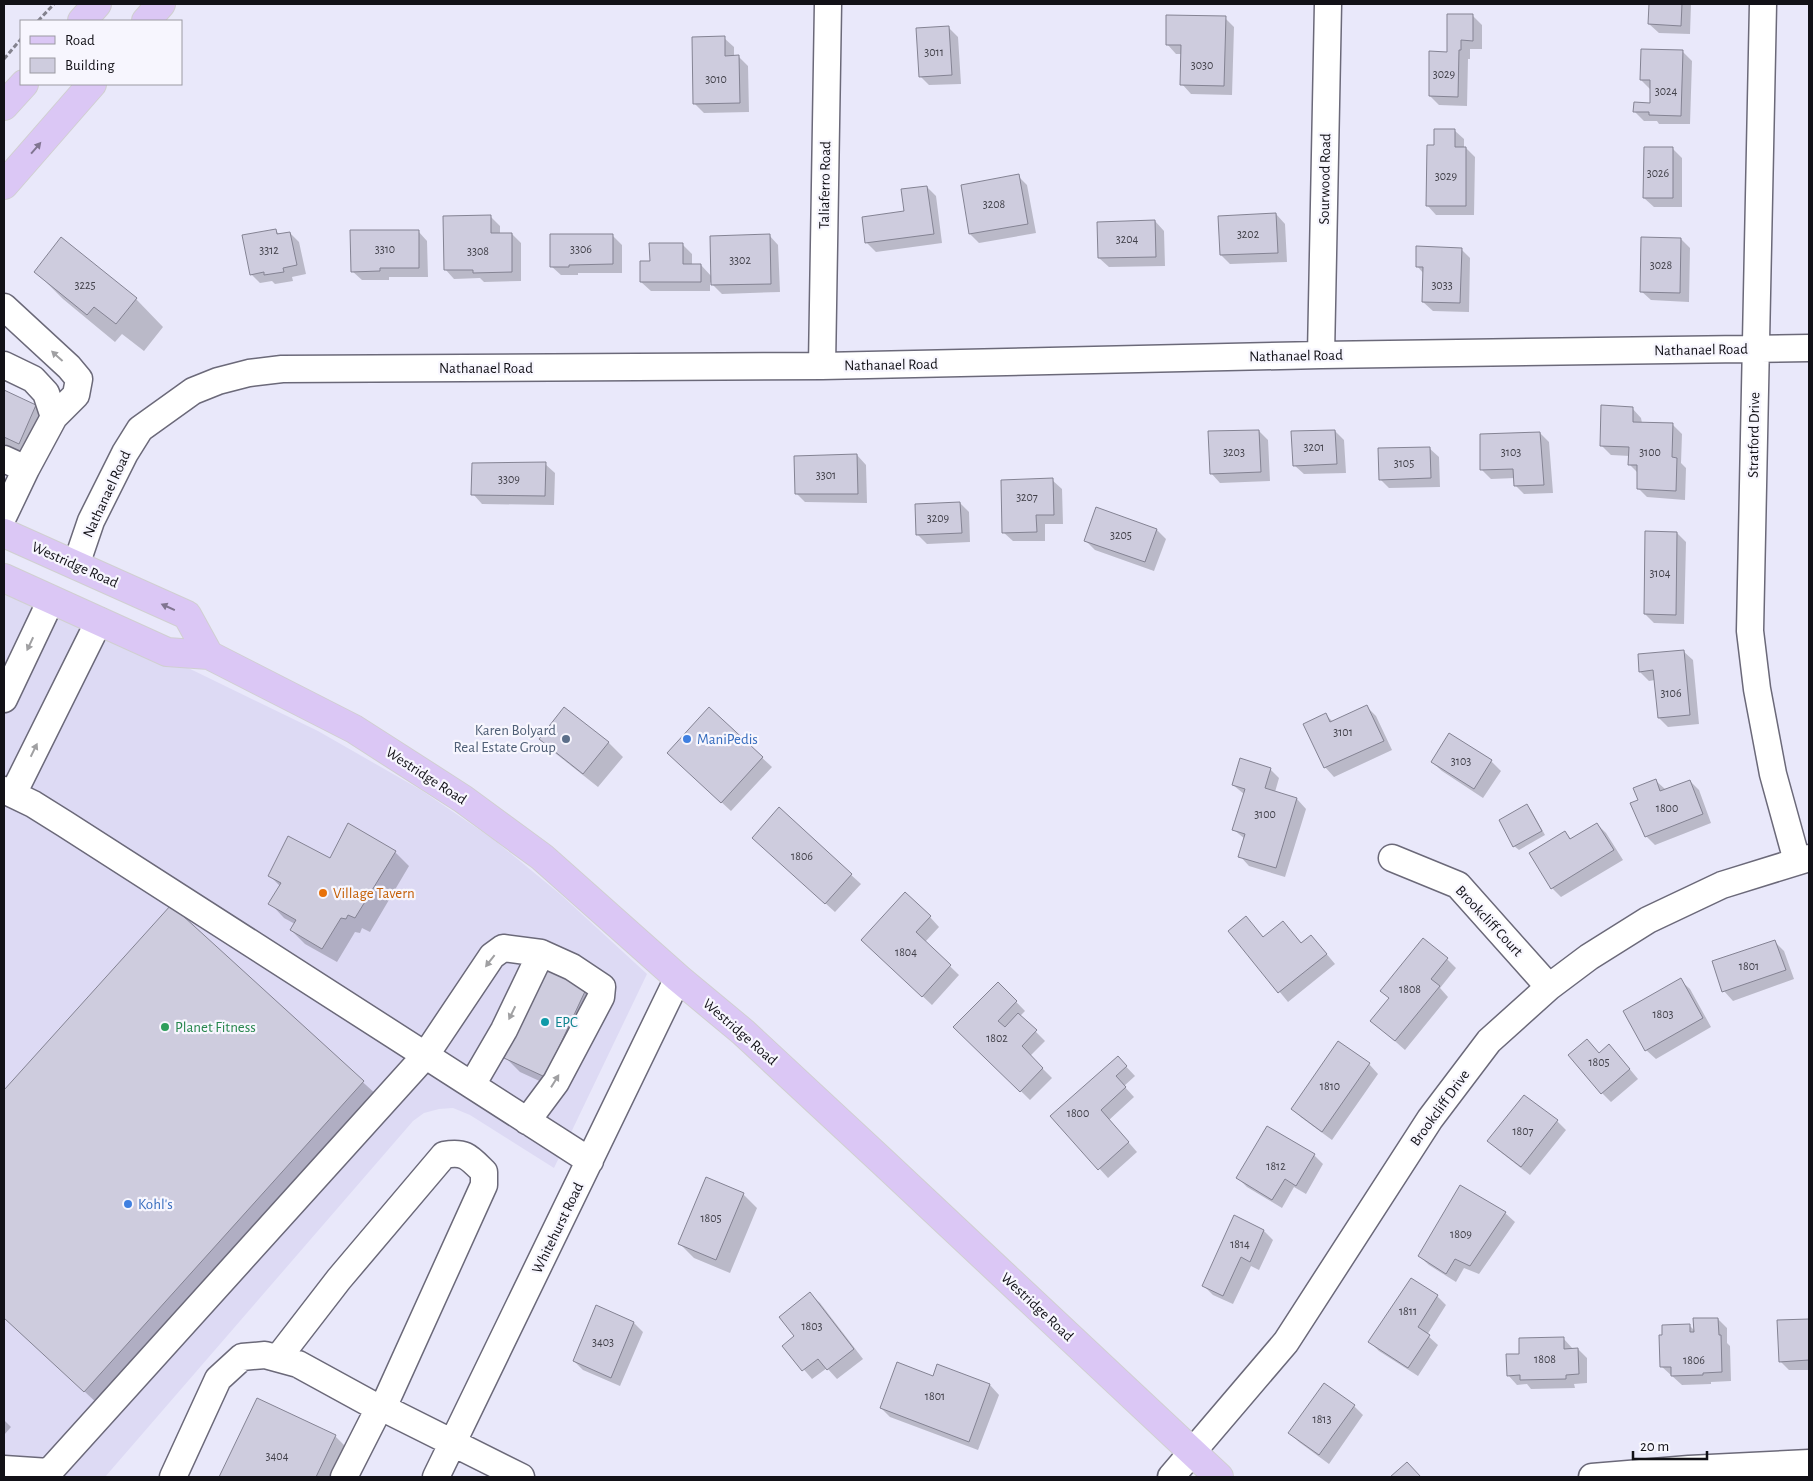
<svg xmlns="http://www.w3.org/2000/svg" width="1813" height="1481" font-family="'Alegreya Sans',sans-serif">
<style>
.built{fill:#dddaf4}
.shadow{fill:#0003}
.building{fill:#ceccde;stroke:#848393}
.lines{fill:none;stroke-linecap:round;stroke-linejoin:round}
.minor-casing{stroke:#6b6979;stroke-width:29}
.major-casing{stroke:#d0cfd1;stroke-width:30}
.path{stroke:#83828e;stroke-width:3;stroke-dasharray:5 2.5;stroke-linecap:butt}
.minor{stroke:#fff;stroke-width:26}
.major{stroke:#dbc7f5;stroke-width:28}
.oneway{fill:#817591}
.oneway2{fill:#a0a0a2}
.service-dot{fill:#5c6f8a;stroke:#f7f6fe;stroke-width:2}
.shop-dot{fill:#3f7fe0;stroke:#f7f6fe;stroke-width:2}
.food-dot{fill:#e8710a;stroke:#f7f6fe;stroke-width:2}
.culture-dot{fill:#0f9aa8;stroke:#f7f6fe;stroke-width:2}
.leisure-dot{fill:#2e9e5b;stroke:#f7f6fe;stroke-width:2}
.labels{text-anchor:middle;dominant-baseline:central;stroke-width:4.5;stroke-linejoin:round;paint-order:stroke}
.number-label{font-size:12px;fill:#414049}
.street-label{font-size:15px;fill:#121117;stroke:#f7f6fe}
.service-label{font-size:15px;fill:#4e5e75;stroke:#f7f6fe;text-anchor:end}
.shop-label{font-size:15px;fill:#366cbe;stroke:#f7f6fe;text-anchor:start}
.food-label{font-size:15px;fill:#c56008;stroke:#f7f6fe;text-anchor:start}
.culture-label{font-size:15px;fill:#0d838f;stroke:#f7f6fe;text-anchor:start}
.leisure-label{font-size:15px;fill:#27864d;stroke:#f7f6fe;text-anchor:start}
</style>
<rect width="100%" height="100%" fill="#e9e8fa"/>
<path class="built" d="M4 586 143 646 318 731 421 790 493 839 560 894 647 974 554 1168 470 1115 453 1108 439 1109 424 1113 413 1121 105 1477H4Z"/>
<path class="shadow" d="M1650 4H1691L1690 34 1659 33 1649 24Z
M1473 16 1482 25V49H1470V59H1468L1467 106 1439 105 1430 96 1448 53Z
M1225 18 1234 27 1232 95 1191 94 1182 84V54H1176L1167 44Z
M949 28 958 37 961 84 929 85 920 76Z
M724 38 734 47V57H739L748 66 749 112 704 113 694 103Z
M1683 52 1692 61 1690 124H1659L1657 121H1644L1634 111 1651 104V90L1641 80Z
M1454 130 1464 139V148H1466L1475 157 1474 215H1436L1427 205 1435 146Z
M1673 149 1682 158V207H1654L1644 198Z
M1018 176 1027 185 1036 233 979 243 970 234Z
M927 187 936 196 942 243 876 252 866 242 906 212Z
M1276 214 1285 224 1287 262 1230 264 1221 255Z
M490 216 500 226V234H512L521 243V281L484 282 480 278 454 279 445 269Z
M1155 221 1164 231 1165 266 1109 267 1099 258Z
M275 230 280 235 290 233 299 242 306 274 292 277 293 281 275 284 272 281 260 283 251 274Z
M418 231 427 241 428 277H389V280H362L352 271Z
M612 235 622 245V273H578V275H561L551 266Z
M769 235 778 245 780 292 722 294 710 282V291H651L641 282 651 262 682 244 692 254V265H701L712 277Z
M1681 239 1690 248 1689 302 1651 300 1641 291Z
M1461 249 1470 258 1469 312 1433 311 1423 302 1424 274 1417 266Z
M35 271 136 299 163 327 144 351 122 334 115 342 63 299Z
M4 391 35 406 50 420 33 457 4 444Z
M1632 408 1641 418 1642 423 1672 424 1682 434 1681 463 1686 468 1685 500 1647 497 1638 488V473L1630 465V456L1611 455 1602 446Z
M1259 431 1268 440 1270 481 1220 483 1211 473Z
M1335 431 1344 440 1346 473 1304 474 1294 465Z
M1540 433 1549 442 1553 493 1524 494 1515 485V478L1491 479 1482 470Z
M1429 448 1439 457 1440 487 1389 488 1380 479Z
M857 455 866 465 867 503 805 502 796 493Z
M545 464 555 473 554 505 482 504 473 494Z
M1052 480 1062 489 1063 524H1045V541H1013L1003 532Z
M960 503 969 512 970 542 927 544 917 534Z
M1097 509 1157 530 1166 539 1154 571 1095 550 1086 541Z
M1677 533 1686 542 1684 624 1654 623 1645 614Z
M1683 651 1693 660 1699 724 1668 727 1659 718 1655 680 1649 681 1640 672Z
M1366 706 1376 716 1392 750 1334 777 1325 767 1326 715 1333 722Z
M709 708 772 767 731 811 678 762Z
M564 709 609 743 623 757 598 787 555 753 541 739Z
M1449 734 1491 761 1501 771 1483 798 1442 771 1432 762Z
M1270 769 1279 778 1275 792 1297 799 1306 809 1285 877 1249 866 1240 856 1245 839 1233 829 1244 794 1233 785Z
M1655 780 1665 789 1690 781 1699 790 1711 823 1655 845 1646 836 1640 801Z
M1527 806 1531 810 1545 835 1519 850 1514 846Z
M779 809 861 884 835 912 763 847Z
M1597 824 1606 833 1623 860 1561 897 1552 888 1565 833 1572 840Z
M395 852 409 866 370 932 362 928 360 933 355 932 337 962 305 944 291 930 295 924 284 918 270 903 280 886 270 876 331 859Z
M171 907 378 1096 99 1405 4 1317V1092Z
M930 917 939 927 925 942 959 975 932 1005 872 949Z
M1246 918 1264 938 1283 923 1302 944 1320 946 1335 964 1288 1002 1230 931Z
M1775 942 1784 951 1794 979 1733 1001 1724 991Z
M1447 959 1456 968 1440 988 1448 997 1405 1050 1372 1021 1390 999 1381 991Z
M542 965 601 1000 559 1090 520 1072 506 1058Z
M1680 980 1690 989 1711 1027 1656 1059 1646 1050Z
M998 983 1025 1011 1020 1016 1045 1041 1030 1056 1052 1078 1030 1100 955 1027Z
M1587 1040 1600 1054 1618 1055 1638 1079 1611 1102 1602 1093Z
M1118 1058 1135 1076 1124 1086 1134 1097 1109 1120 1137 1152 1108 1178 1052 1116Z
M1369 1064 1378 1074 1332 1140 1302 1118 1292 1109Z
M1524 1097 1557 1121 1566 1130 1530 1175 1498 1150 1489 1141Z
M1314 1155 1323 1164 1306 1194 1294 1187 1282 1208 1247 1187 1238 1178Z
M1460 1187 1505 1213 1515 1222 1479 1274 1464 1268 1456 1282 1429 1265 1419 1256Z
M743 1194 757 1208 730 1273 694 1258 680 1244Z
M1234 1217 1264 1231 1273 1240 1259 1270 1251 1266 1233 1304 1213 1295 1203 1285Z
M810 1294 820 1303 863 1359 837 1379 827 1368 812 1379 784 1346 796 1336Z
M1437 1296 1446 1305 1427 1335 1438 1345 1418 1376 1379 1351 1370 1342Z
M597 1307 634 1323 643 1332 620 1386 583 1370 574 1361Z
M1718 1319 1727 1328V1343L1730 1346 1731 1381 1711 1382V1384L1682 1385 1661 1366 1689 1325 1695 1331Z
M1809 1320V1370H1789L1780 1361 1778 1322Z
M1563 1338 1573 1349H1578L1587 1358V1383L1574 1384 1575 1388 1531 1389 1527 1384 1517 1385 1508 1375 1521 1355Z
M938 1366 990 1385 999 1395 978 1450 890 1417 881 1408 933 1378Z
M257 1400 335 1436 349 1450 336 1477H220Z
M1354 1406 1363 1415 1329 1464 1299 1442 1290 1433Z
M4 1420 11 1427 4 1435Z"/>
<path class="building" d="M1649 4H1682L1681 26 1648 24Z
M1447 14H1473V41L1461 40V50H1459L1458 97 1429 96V51L1447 52Z
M1166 15 1226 16 1224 86 1180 85 1181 45H1166Z
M949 26 952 75 919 77 916 28Z
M725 36V56L739 55 740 103 693 104 692 37Z
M1641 49 1683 50 1681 116 1649 115V112H1633L1634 102 1650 103V80H1640Z
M1434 129H1455V147H1466V206H1426L1427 145H1434Z
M1644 147H1673V198H1643Z
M1019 174 1028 224 969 234 961 185Z
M927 186 934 234 865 243 862 217 904 211 901 189Z
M1276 213 1278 253 1220 255 1218 216Z
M491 215V233H512V272L473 273V270H444L443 216Z
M1155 220 1156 257 1098 258 1097 222Z
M276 229 277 234 290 232 297 265 283 268 284 272 264 275V272L250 275 242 235Z
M350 230H419V268H380V271L351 272Z
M550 234H613V264L569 265V267H550Z
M770 234 771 284 711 285 710 236Z
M61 237 137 298 116 324 94 307 87 315 34 272Z
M1641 237 1681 238 1680 293 1640 292Z
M649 243H683V264H701V282H640V261H650Z
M1416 246 1462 248 1460 303 1422 302 1423 267H1416Z
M4 390 36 405 19 444 4 437Z
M1601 405 1633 407V422L1673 423 1672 457 1677 458 1676 491 1637 489V465H1628L1629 447 1600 446Z
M1259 430 1261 472 1210 474 1208 431Z
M1335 430 1337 464 1293 466 1291 431Z
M1540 432 1544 485 1514 486 1513 469 1480 470V434Z
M1430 447 1431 478 1379 480 1378 448Z
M857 454 858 494H795L794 456Z
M546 462 545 496 471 495 472 463Z
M1053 478 1054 515H1036L1037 532 1002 533 1001 480Z
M960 502 962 533 916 535 915 504Z
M1096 507 1157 529 1145 562 1084 541Z
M1645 531 1677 532 1676 615 1644 614Z
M1684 650 1690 715 1658 718 1653 670 1639 672 1638 654Z
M1367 705 1384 741 1324 768 1303 724 1326 713 1330 722Z
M564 707 609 742 583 774 539 739Z
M709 707 763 757 721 803 667 753Z
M1449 733 1492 760 1474 789 1431 762Z
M1240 758 1271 768 1265 788 1297 798 1276 868 1238 857 1245 834 1232 830 1245 789 1232 785Z
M1656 779 1660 791 1690 780 1703 814 1645 837 1630 803 1638 800 1633 788Z
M1527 804 1542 831 1513 847 1499 820Z
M779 807 852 874 825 904 752 838Z
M348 823 396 851 355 918 348 915 346 919 341 918 322 949 290 930 296 920 268 904 281 883 268 876 288 836 330 858Z
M1597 823 1614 850 1551 889 1529 853 1565 831 1570 839Z
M905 892 931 916 916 932 951 965 922 997 861 940Z
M171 905 364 1081 84 1392 4 1318V1090Z
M1246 916 1263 937 1283 921 1301 943 1311 935 1327 954 1278 993 1228 931Z
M1423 938 1448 958 1431 979 1440 986 1395 1041 1370 1021 1389 998 1380 991Z
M1775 940 1786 970 1722 992 1712 961Z
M541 963 588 985 545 1077 504 1058 537 987Z
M1681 978 1703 1018 1645 1051 1623 1011Z
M998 982 1017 1001 998 1021 1005 1027 1018 1013 1037 1030 1022 1046 1043 1068 1020 1092 953 1027Z
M1587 1039 1599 1053 1609 1044 1630 1069 1601 1094 1568 1055Z
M1338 1041 1370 1063 1322 1132 1291 1109Z
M1118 1056 1127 1066 1116 1076 1126 1087 1101 1110 1129 1142 1098 1170 1050 1116Z
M1524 1095 1558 1120 1521 1167 1487 1141Z
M1267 1126 1315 1154 1296 1186 1285 1179 1272 1200 1236 1178Z
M706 1177 744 1193 716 1260 678 1244Z
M1460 1185 1506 1212 1470 1266 1455 1259 1446 1274 1418 1256Z
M1234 1215 1264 1230 1250 1262 1241 1257 1223 1296 1202 1286Z
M1411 1278 1438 1295 1418 1327 1430 1335 1408 1368 1368 1342Z
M810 1292 854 1349 827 1370 818 1359 802 1371 782 1346 794 1336 779 1317Z
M596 1305 634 1322 611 1378 573 1361Z
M1693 1318H1718L1719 1335H1721L1722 1372 1703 1373V1375L1671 1376V1367H1660L1659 1335H1662V1325L1690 1324V1332H1694Z
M1809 1319V1360L1779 1362 1777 1320Z
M1564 1337V1349L1578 1348 1579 1374 1566 1375V1379L1520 1380V1375L1507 1376 1506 1354H1519V1338Z
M897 1362 933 1376 937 1364 990 1384 969 1442 880 1408Z
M1324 1383 1355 1405 1319 1455 1288 1433Z
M257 1398 336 1435 316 1477H219Z
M1407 1462 1421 1477H1390Z"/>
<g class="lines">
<g class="minor-casing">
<path id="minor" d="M1763 4 1750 631 1757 689 1773 774 1797 861
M4 307 69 367 79 379 76 395 54 417 26 469 4 515
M1321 355 1328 4
M4 365 33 379 46 393 54 417
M822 366 828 4
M4 459 26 469
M76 565 91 521 125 453 140 429 193 391 218 381 249 373 282 369 822 366 1321 355 1809 348
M4 699 51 600
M4 790 33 804 65 824 590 1161
M13 794 99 621
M1392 858 1458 885 1549 987
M472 1085 504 1030 541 953
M4 1469 49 1472 425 1056 492 956 503 948 541 953 572 967 602 987 601 997 556 1082 527 1121
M173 1477 218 1379 242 1357 265 1355 298 1364 382 1410 484 1185V1172C469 1157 465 1151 444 1155L339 1279 278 1358
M344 1477 376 1414 382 1410H387L521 1477
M436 1477 678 978
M1171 1477 1286 1342 1430 1119 1489 1041 1549 987 1589 957 1648 920 1722 885 1809 858
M1592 1477 1689 1469 1809 1463"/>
</g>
<g class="major-casing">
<path id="major" d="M82 21 97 4
M146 21 161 4
M4 106 24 84
M4 185 92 84
M4 533 187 615 209 655
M4 578 167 652 209 655 354 729 463 799 542 857 678 978 743 1032 884 1163 1219 1477"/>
</g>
<path class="path" d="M38 21 54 4
M4 59 21 39"/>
<use href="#minor" class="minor"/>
<use href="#major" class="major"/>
</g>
<defs><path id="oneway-solid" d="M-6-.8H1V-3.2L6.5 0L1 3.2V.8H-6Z" transform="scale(1.25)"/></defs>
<g class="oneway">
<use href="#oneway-solid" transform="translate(36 148) rotate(-49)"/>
<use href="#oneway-solid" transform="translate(168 607) rotate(-156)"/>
</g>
<g class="oneway2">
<use href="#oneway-solid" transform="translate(57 356) rotate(-138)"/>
<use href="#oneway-solid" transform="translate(30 644) rotate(115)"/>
<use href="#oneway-solid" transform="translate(34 750) rotate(-64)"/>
<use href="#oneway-solid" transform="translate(490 961) rotate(128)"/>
<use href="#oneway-solid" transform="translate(512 1013) rotate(116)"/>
<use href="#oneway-solid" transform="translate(555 1081) rotate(-58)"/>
</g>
<circle class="service-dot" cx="566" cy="739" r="5"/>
<g class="shop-dot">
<circle cx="687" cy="739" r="5"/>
<circle cx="128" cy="1204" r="5"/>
</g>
<circle class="food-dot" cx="323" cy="893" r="5"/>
<circle class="culture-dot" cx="545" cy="1022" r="5"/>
<circle class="leisure-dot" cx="165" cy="1027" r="5"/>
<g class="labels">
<g class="number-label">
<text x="934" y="52">3011</text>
<text x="1202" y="65">3030</text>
<text x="1444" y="74">3029</text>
<text x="716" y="79">3010</text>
<text x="1666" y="91">3024</text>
<text x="1658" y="173">3026</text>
<text x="1446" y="176">3029</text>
<text x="994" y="204">3208</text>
<text x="1248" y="234">3202</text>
<text x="1127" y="239">3204</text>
<text x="385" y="249">3310</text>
<text x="581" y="249">3306</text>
<text x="269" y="250">3312</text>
<text x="478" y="251">3308</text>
<text x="740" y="260">3302</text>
<text x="1661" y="265">3028</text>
<text x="85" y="285">3225</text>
<text x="1442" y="285">3033</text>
<text x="1314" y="447">3201</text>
<text x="1234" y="452">3203</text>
<text x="1511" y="452">3103</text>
<text x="1650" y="452">3100</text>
<text x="1404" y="463">3105</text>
<text x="826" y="475">3301</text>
<text x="509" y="479">3309</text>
<text x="1027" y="497">3207</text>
<text x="938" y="518">3209</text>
<text x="1121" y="535">3205</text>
<text x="1660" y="573">3104</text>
<text x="1671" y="693">3106</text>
<text x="1343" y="732">3101</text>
<text x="1461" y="761">3103</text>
<text x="1667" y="808">1800</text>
<text x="1265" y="814">3100</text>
<text x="802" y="856">1806</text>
<text x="906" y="952">1804</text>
<text x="1749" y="966">1801</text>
<text x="1410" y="989">1808</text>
<text x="1663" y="1014">1803</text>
<text x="997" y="1038">1802</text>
<text x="1599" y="1062">1805</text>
<text x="1330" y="1086">1810</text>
<text x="1078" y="1113">1800</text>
<text x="1523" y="1131">1807</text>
<text x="1276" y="1166">1812</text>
<text x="711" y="1218">1805</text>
<text x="1461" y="1234">1809</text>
<text x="1240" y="1244">1814</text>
<text x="1408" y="1311">1811</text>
<text x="812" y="1326">1803</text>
<text x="603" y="1342">3403</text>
<text x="1545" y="1359">1808</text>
<text x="1694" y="1360">1806</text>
<text x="935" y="1396">1801</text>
<text x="1322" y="1419">1813</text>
<text x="277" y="1456">3404</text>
</g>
<g class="street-label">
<text transform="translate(1325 179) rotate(-89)">Sourwood Road</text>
<text transform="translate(825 185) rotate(-89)">Taliaferro Road</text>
<text transform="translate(1701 350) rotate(-1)">Nathanael Road</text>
<text transform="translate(1296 356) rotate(-1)">Nathanael Road</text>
<text transform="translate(891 365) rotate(-1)">Nathanael Road</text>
<text x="486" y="368">Nathanael Road</text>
<text transform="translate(1754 435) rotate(-89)">Stratford Drive</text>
<text transform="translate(107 494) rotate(-65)">Nathanael Road</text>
<text transform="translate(75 565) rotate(24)">Westridge Road</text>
<text transform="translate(426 776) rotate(33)">Westridge Road</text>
<text transform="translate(1489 921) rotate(47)">Brookcliff Court</text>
<text transform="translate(740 1032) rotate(41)">Westridge Road</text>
<text transform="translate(1440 1108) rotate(-54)">Brookcliff Drive</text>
<text transform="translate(558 1228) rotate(-64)">Whitehurst Road</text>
<text transform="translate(1037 1307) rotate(43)">Westridge Road</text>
</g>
<g class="service-label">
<text x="556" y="730">Karen Bolyard<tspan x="556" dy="17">Real Estate Group</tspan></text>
</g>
<g class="shop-label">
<text x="697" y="739">ManiPedis</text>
<text x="138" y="1204">Kohl's</text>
</g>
<g class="food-label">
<text x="333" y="893">Village Tavern</text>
</g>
<g class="culture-label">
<text x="555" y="1022">EPC</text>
</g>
<g class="leisure-label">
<text x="175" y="1027">Planet Fitness</text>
</g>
</g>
<rect width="1813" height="1481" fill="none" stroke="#121117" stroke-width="10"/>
<rect x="20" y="20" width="162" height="65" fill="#f7f6fe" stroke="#9b9aa2"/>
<rect x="30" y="36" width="25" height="8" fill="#dbc7f5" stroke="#9b9aa2"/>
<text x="65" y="45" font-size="15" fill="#121117">Road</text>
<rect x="30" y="58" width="25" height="15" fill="#ceccde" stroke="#9b9aa2"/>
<text x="65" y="70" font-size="15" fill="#121117">Building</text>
<path d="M1633 1451v8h74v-8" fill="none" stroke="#121117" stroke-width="2.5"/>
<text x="1640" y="1451" font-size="15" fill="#121117" stroke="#f7f6fe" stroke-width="4" paint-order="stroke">20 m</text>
</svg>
